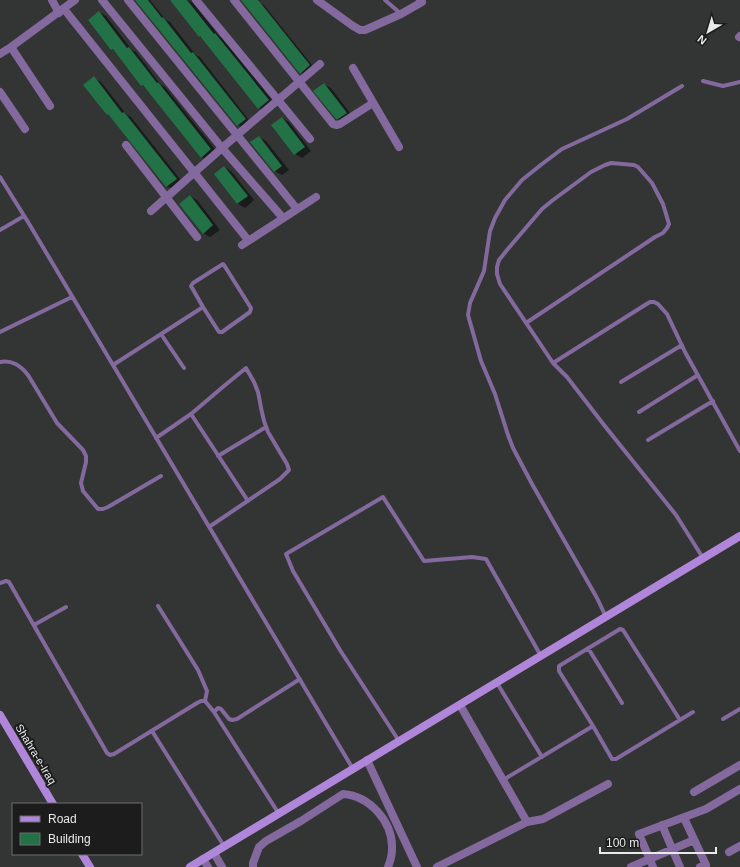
<svg xmlns="http://www.w3.org/2000/svg" width="740" height="867" font-family="Arial,sans-serif">
<style>
.shadow{fill:#0007}
.building{fill:#237146}
.lines{fill:none;stroke-linecap:round;stroke-linejoin:round}
.lane{stroke:#83699e;stroke-width:4}
.street{stroke:#83699e;stroke-width:8}
.secondary{stroke:#b086da;stroke-width:8}
.labels{text-anchor:middle;dominant-baseline:central;stroke-width:4;stroke-linejoin:round;paint-order:stroke}
.street-label{font-size:11px;fill:#e8eae9;stroke:#1b1c1b}
</style>
<rect width="100%" height="100%" fill="#323533"/>
<path class="shadow" d="M136 0H150L166 20 170 22 196 55 200 57 252 124 245 129 238 125Z
M169 0H188L193 3 219 36 222 38 275 104 265 112 259 108 203 38 199 36 173 2Z
M242 0H259L260 1H258L289 41 290 40 261 3 264 5 316 70 308 77 301 73Z
M99 12 106 16 132 50 136 52 161 85 165 87 218 153 208 161 201 157 146 87 142 85 116 51 112 49Z
M94 78 101 82 127 115 131 117 183 183 174 190 167 186 111 117 108 114Z
M324 84 331 88 353 117 344 123 337 118Z
M282 118 289 122 311 151 302 158 295 154 272 125Z
M259 137 266 141 289 170 282 175 275 171 252 143Z
M225 167 231 171 254 200 245 208 238 204 215 174Z
M190 196 197 200 220 230 210 237 203 233Z"/>
<path class="building" d="M135 0H148L162 18 163 17 191 53 193 52 246 119 237 126Z
M170 0H187L214 34 215 33 269 100 258 109 200 36 199 37Z
M241 0H258L310 65 300 74Z
M99 11 127 48 129 47 157 83 158 82 211 149 201 158 143 85 141 86 113 49 111 50 88 20Z
M94 76 122 113 124 112 177 179 166 187 108 114 107 115 83 85Z
M324 83 347 113 338 119H336L313 91Z
M282 117 305 147 294 155 271 125Z
M259 136 282 166 274 172 250 142Z
M224 166 248 196 237 204 214 174Z
M190 195 213 225 203 234 179 204Z"/>
<g class="lines">
<path class="lane" d="M385 0 401 14
M703 81 723 86 740 82
M0 177 28 222 353 769
M0 230 24 216
M223 264 224 265 251 308 250 312 222 332H219L203 307 191 286 193 283Z
M526 323 655 237 663 233 667 228 669 224 663 204 652 183 638 167 634 165 611 163 605 165 591 172 553 200 542 209 507 250 499 260 497 267V274L500 284 553 363 567 377 604 425 676 515 703 558
M0 332 72 297
M161 334 184 368
M0 362C12 360 20 365 28 375L57 423 83 450 86 456V462L81 483 83 491 98 509H103L108 507 161 476
M553 363 645 305 650 302H654L658 304 667 314 685 352 740 451
M113 365 203 307
M621 382 682 345
M639 412 698 375
M191 414 248 501
M156 438 191 414 224 386 246 368 254 382 258 392 260 402 261 408 264 421 268 432 287 464 289 470 280 479 209 527
M648 440 713 401
M218 456 266 427
M0 583 6 581 9 582 107 753 110 755 114 754 197 703 201 701H205L214 712 279 814
M158 606 198 670 207 691 205 701
M606 617 597 598 532 484 513 448 508 435 495 394 481 361 468 315 470 303 484 271 490 231 495 218 505 200 522 180 542 164 562 149 627 119 682 86
M34 625 66 607
M588 648 622 703
M497 683 542 757
M214 712 218 708 221 709 229 719 232 720 237 719 300 679
M723 719 740 709
M680 720 623 630 620 629 559 666V671L593 726 612 759H616L693 712
M152 731 224 846
M399 741 340 650 293 571 286 554 383 497 424 561 472 557 486 559 541 656
M503 780 593 726"/>
<path class="street" d="M52 0 59 13
M102 0 222 148 283 218
M128 0 297 209
M196 0 310 139
M234 0 333 124 337 125 340 124 373 103
M317 0 353 26 360 30H365L401 14 422 2 420 0
M64 9 248 240
M739 37 740 36
M11 47 50 106
M0 54 11 47 75 0
M353 68 399 147
M0 92 25 129
M126 145 197 237
M151 211 222 148 320 64
M242 245 316 197
M460 705 527 822
M367 760 417 867
M694 792 740 765
M684 818 706 865 700 867
M662 825 680 867
M729 852 740 846
M214 853 222 867
M203 859 208 867
M253 867V863L259 847 266 841 301 821 343 794C370 796 393 822 392 849 392 855 390 862 388 867
M437 867 527 822 543 819 608 784
M631 867 694 840
M653 867 639 834 706 809 740 789"/>
<path class="secondary" d="M0 715 53 804
M82 854 90 867
M190 867 740 536"/>
</g>
<g class="labels">
<g class="street-label">
<text transform="translate(36 754) rotate(59)">Shahra-e-Iraq</text>
</g>
</g>
<rect x="12" y="803" width="130" height="52" fill="#1b1c1b" stroke="#6d6e6d"/>
<rect x="20" y="816" width="20" height="6" fill="#b086da" stroke="#6d6e6d"/>
<text x="48" y="823" font-size="12" fill="#e8eae9">Road</text>
<rect x="20" y="833" width="20" height="12" fill="#237146" stroke="#6d6e6d"/>
<text x="48" y="843" font-size="12" fill="#e8eae9">Building</text>
<g transform="translate(708 32) rotate(218)" stroke="#1b1c1b" stroke-width="3" paint-order="stroke">
<path d="M0-3L7 15L0 10L-7 15Z" fill="#e8eae9"/>
<text y="-6" font-size="11" font-weight="bold" text-anchor="middle" fill="#e8eae9">N</text>
</g>
<path d="M600 847v6h116v-6" fill="none" stroke="#e8eae9" stroke-width="2"/>
<text x="606" y="847" font-size="12" fill="#e8eae9" stroke="#1b1c1b" stroke-width="3" paint-order="stroke">100 m</text>
</svg>
